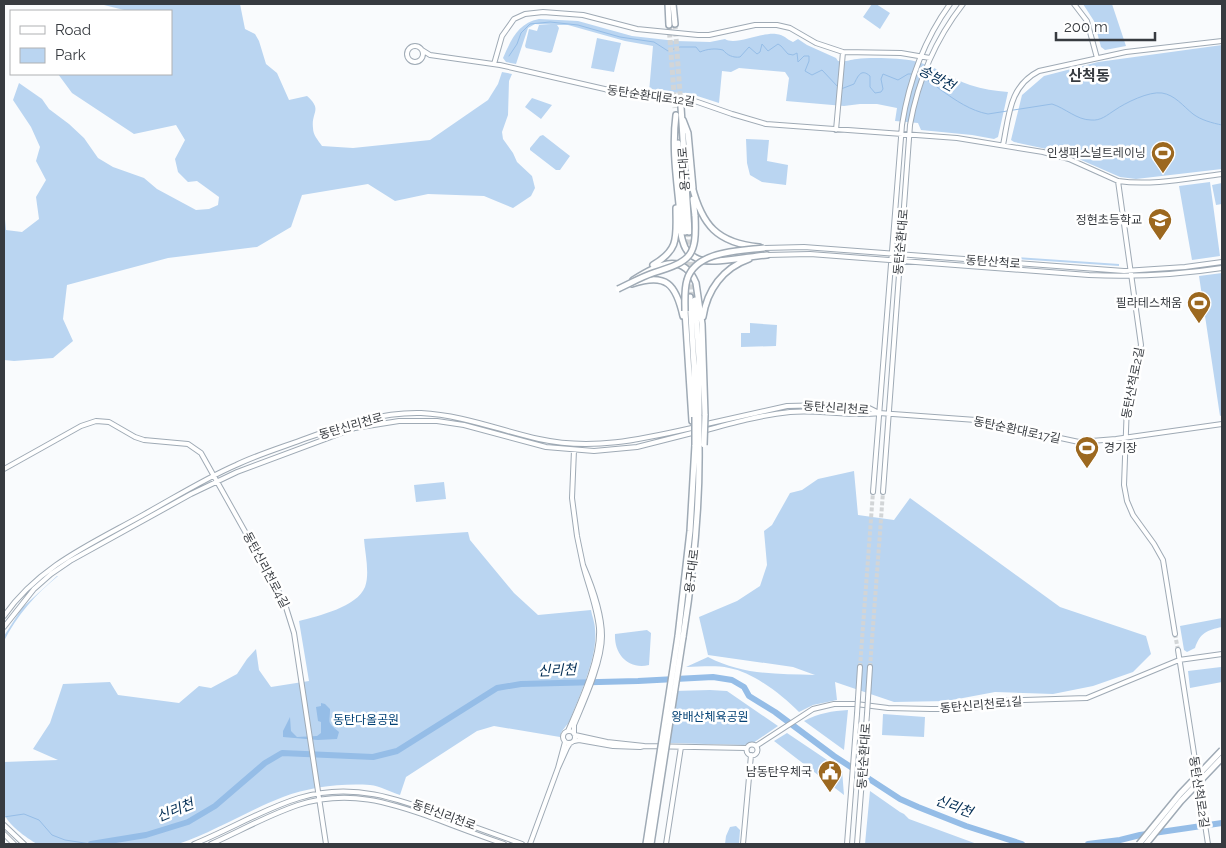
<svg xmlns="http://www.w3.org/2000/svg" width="1226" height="848" font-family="Raleway,'Noto Sans KR',sans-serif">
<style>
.green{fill:#bad5f1}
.water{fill:#95bde7}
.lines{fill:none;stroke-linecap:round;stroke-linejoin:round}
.stream{stroke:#95bde7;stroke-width:1}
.river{stroke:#95bde7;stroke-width:6}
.secondary-tunnel{stroke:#d2d5d7;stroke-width:4;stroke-dasharray:4 2;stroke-linecap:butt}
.highway-tunnel{stroke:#d2d5d7;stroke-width:5;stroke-dasharray:5 2.5;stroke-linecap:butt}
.secondary-casing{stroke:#9faab5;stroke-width:6}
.highway-casing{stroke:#9faab5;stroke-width:8}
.secondary{stroke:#fff;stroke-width:4}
.highway{stroke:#fff;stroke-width:5}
.secondary-bridge-casing{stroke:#9faab5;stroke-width:6;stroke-linecap:butt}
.highway-bridge-casing{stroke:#9faab5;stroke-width:8;stroke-linecap:butt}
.secondary-bridge{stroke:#fff;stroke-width:4}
.highway-bridge{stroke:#fff;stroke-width:5}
.labels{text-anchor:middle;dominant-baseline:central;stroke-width:5;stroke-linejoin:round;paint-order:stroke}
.street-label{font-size:12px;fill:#373b40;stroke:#fff}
.poi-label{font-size:12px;fill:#373b40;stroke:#fff;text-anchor:end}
.park-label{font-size:12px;fill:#044275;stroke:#fff}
.water-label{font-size:14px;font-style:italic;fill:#002c53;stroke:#fff}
.quarter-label{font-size:15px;font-weight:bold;fill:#373b40;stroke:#fff}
</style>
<rect width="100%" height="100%" fill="#f9fbfd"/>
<path class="green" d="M100 4H240L245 29 255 34 259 41 266 64 277 73 289 100 307 96C323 110 311 112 313 128 313 135 318 140 322 146L353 148 430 140 488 100 498 84 502 72 512 74 509 81 508 115 502 132 503 139 513 153 517 162 532 176 535 188 531 196 513 208 484 196 428 194 395 201 368 184 302 195 291 227 257 247 168 258 67 285 63 319 73 341 53 358 14 361 4 360V208L6 230 22 232 39 219 36 197 46 180 36 161 40 147 31 127 13 100 19 83 42 99 49 109 69 124 84 138 98 158 113 167 144 178 157 189 196 210 209 209 218 205 219 197 197 181 188 182 178 172 175 159 185 140 176 125 134 134 72 93 58 74H171V11H128Z
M872 4H876L890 13 880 29 863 17Z
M1083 4H1112L1126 46 1105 50 1101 47 1094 21Z
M539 19 578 21 632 36 676 41 710 42 725 39C735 46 762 32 776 34 785 35 786 39 793 42L798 39 807 45 836 58 838 61C847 62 848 60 857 59 869 57 902 58 914 61 936 66 950 78 970 85 983 89 995 91 1008 92L998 137 994 139 972 135 921 130 918 123 895 121 897 108 877 104H860L844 106 786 101 789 78 785 72 739 68 731 72 722 71 719 103 688 93 649 92 653 46 625 41 568 25H557L559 28 552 52 550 53 526 48 525 46 529 29 537 31 539 25H551L535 24 528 28 516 64 506 62 503 58C511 40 518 23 539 19Z
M597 38 621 43 614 72 591 68Z
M1222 45V169L1136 179 1120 177 1065 153 1014 142 1011 140 1022 95 1044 76 1098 62Z
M532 98 552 105 541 119 525 107Z
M543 135 570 156 560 170H556L530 150V148L540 136Z
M746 139 769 140 767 161 788 165 786 185 762 182 750 175 747 163Z
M1210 182 1220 256 1192 260 1179 186Z
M1222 183V204L1216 205 1212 185Z
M1016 257 1119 264V266L1015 259Z
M1222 273V415L1220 416 1199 276Z
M750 323 777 325 776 346 741 347V333H750Z
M854 471 858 515 894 520 910 498 1060 607 1146 636 1151 654 1133 672 1093 686 1053 694 995 692 947 701 894 702 835 682 837 700 813 705 799 712C782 695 753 672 729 668 715 665 700 667 686 667L708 657C743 675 776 674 815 675L793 667 708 655 699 617 737 601 760 586 767 565 764 531 772 525 790 493 802 490 818 479Z
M444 482 446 499 416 502 414 485Z
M468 532 470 540 514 593 538 615 591 610C592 616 595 623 595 629 598 656 580 695 570 720 567 727 561 729 560 737L494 726 477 731 406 777 400 795C390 792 380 786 370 785 342 783 309 787 283 797 247 811 214 832 178 844H37C27 838 6 824 4 812 1 801 4 774 4 762L58 760 33 749 50 723 63 684 110 682 118 695 179 703 199 686 211 688 237 674 247 659 256 649 259 670 271 687 309 681 299 621C318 616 357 607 365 587 370 573 365 554 364 539Z
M57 576H58C36 594 17 615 4 641V636L22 608Z
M1222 618V627C1207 630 1200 633 1195 648L1187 652 1184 650 1180 626Z
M647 630 651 633 649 665C628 670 614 654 615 634Z
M1221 667 1222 682 1190 688 1188 671Z
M710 690 727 691 778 726 753 743 744 745 668 743 674 691Z
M848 710 844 750 804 721C819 713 832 711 848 710Z
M883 714 925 717 924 737 882 735Z
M787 733 842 770 844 795 774 741Z
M870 791 900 812 904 814 909 819 977 844H865Z
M736 826 740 830 739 844H725L726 836 730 827Z"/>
<path class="water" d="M321 703 325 704 330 709C330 724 326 721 339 732L337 739 318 740 283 737V731L290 717 291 731 297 737 317 736 321 733V722L318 721 316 707 321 706Z"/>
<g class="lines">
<path class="stream" d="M509 56 517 44 521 33 530 24 550 22 578 25 620 37 654 42 668 51 680 47H696L700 52C707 49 715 48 723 50 727 55 733 58 740 57L749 47 757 54 760 52 762 44 768 51 778 44 781 46 788 54 793 55 797 53 798 62 804 56H809V61L805 71 812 75 822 70 838 87
M917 75C926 78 933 84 941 90 955 100 971 111 988 114L1052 104C1065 108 1077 120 1091 120 1101 121 1107 115 1115 110 1125 103 1149 91 1162 93 1175 95 1183 106 1193 114 1201 120 1212 123 1222 125
M841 89 854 84C858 76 861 68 870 76V87L875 93 881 92 883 89 881 79 883 74 898 80 908 74H913
M4 817 24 814 39 820 52 835 65 840 91 844"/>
<path class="river" d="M91 844 146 835 188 822 215 806 265 763 282 753 373 757 397 751 497 688 521 684 638 681 713 677 732 680 744 687 749 696 775 712 834 756 900 799 918 807 966 826 1022 844
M1088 844 1120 840 1140 835 1222 823"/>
<path class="secondary-tunnel" d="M1175 634 1178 650
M860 667 873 492
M870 667 883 492"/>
<path class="highway-tunnel" d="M675 24 681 107
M669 25 675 108
M685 232 690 297
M689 232 694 296"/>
<g class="secondary-casing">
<path id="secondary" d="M1074 4 1087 21 1097 58
M407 54a8 8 0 1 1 16 0a8 8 0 1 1-16 0Z
M422 50 430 55 500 65 635 96 689 99 732 114 766 124 957 138 1043 152 1069 159 1118 181C1152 186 1189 178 1222 174
M494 64 502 36 514 19 525 14 543 12 583 15 637 29 698 35H709L755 25H777L790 28 816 43 843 52 901 53 930 58
M836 130 843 52
M1003 145C1009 116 1009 86 1039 71L1126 52 1222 41
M1118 181 1141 345 1127 404 1124 485 1127 501 1133 515 1154 544 1163 560 1175 634
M764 248 804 247 1124 271 1185 267 1222 262
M767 255 810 254 1089 275C1135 277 1177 275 1222 268
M702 425 787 406 828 405 869 408 879 413
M703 431C732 423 761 415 790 412 820 409 850 417 879 413L976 420 1079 442 1116 439 1222 424
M574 450 572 498 577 536 583 565
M4 469 81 426 96 421 109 422 135 437 144 440 188 444 201 453 284 601 294 633 326 844
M873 492 902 125C909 80 924 40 950 4
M883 492 910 125C918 80 935 40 963 4
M4 616C39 566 91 544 143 515 174 498 204 479 236 465 259 454 283 447 307 438 344 425 381 412 421 413 462 415 499 430 539 439 593 451 643 439 696 427
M4 627 34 589 51 574 70 561 191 494 237 472 355 428 399 421H437L464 425 546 447 594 451 637 447 696 432
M1178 650 1208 844
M858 698 860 667
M868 698 870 667
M568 731C580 703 601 659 599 628 597 607 588 585 583 565 592 586 602 612 602 636 602 662 584 701 574 725V734
M563 737a6 6 0 1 1 12 0a6 6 0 1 1-12 0Z
M564 740 565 742 558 768 567 748 570 743
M574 741 579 740 613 746 640 747 644 746 607 742 575 735
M746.5 750a5.5 5.5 0 1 1 11 0a5.5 5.5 0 1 1-11 0Z
M644 746 746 748
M756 746 813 709 834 704H856L888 708 931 709H955L978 707 996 701 1087 698 1179 660 1222 654
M4 825 24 844
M4 834 14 844
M194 844C229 830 263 809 299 798 352 782 397 798 447 817 472 826 497 835 522 844
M211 844C240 831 268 815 298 805 348 789 389 802 436 819 459 828 481 836 504 844
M530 844 558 768
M666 844 681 747
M743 844 751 755
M847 844 857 714
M857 844 867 714"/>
</g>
<g class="highway-casing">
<path id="highway" d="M668 4 669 25
M673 4 675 24
M681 107 689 232
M676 115C672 145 676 175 679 204 679 216 679 231 683 242 685 250 691 256 698 259 711 265 751 256 767 255
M683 120 688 133 693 188
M678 143 685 232
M692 186C702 225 717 243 759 247
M693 199 695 216
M653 265C680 249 676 237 676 208
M633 280C655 266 682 250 696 283L702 324 705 415
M632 284C667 272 676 285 683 316
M690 297 694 366 695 417
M695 300 699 359V416
M685 311 692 421
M703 317C707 290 723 268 749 259
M678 636 690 531 695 445
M683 637C693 574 700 510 699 445"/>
</g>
<use href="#secondary" class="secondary"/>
<use href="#highway" class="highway"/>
<g class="secondary-bridge-casing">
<path id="secondary-bridge" d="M857 714 858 698
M867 714 868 698"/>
</g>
<g class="highway-bridge-casing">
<path id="highway-bridge" d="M618 289C629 284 641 277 653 273 691 261 697 257 695 216
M685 311C685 301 684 290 687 280 695 251 739 251 764 248
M695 445V417
M699 445V416
M704 445 705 415
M646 844 678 636
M651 844 683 637
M1139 844 1180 794 1222 750
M1146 844 1181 801 1222 758"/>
</g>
<use href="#secondary-bridge" class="secondary-bridge"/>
<use href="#highway-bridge" class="highway-bridge"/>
</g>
<defs>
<g id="stadium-pin" transform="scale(1.25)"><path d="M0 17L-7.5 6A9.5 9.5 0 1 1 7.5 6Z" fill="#9c681f" stroke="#fff"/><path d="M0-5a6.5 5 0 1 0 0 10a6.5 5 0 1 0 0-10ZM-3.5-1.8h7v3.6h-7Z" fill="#fff"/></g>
<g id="school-pin" transform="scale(1.25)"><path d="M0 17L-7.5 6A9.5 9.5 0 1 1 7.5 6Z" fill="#9c681f" stroke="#fff"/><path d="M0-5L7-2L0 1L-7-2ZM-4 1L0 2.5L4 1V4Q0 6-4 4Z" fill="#fff"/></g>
<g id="civic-pin" transform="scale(1.25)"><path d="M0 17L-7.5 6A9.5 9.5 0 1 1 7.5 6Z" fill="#9c681f" stroke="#fff"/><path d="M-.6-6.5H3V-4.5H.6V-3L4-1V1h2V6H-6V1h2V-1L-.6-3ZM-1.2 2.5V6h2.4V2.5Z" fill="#fff"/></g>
</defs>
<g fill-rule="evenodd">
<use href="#stadium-pin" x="1163" y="153"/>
<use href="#school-pin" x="1160" y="220"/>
<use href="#stadium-pin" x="1199" y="303"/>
<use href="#stadium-pin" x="1087" y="448"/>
<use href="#civic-pin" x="830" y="772"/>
</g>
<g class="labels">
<g class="street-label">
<text transform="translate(651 96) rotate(8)">동탄순환대로12길</text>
<text transform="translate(684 169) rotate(-94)">용구대로</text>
<text transform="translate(901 242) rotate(-85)">동탄순환대로</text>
<text transform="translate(993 262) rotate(4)">동탄산척로</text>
<text transform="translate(1133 383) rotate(-79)">동탄산척로2길</text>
<text transform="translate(836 408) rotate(4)">동탄신리천로</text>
<text transform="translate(351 426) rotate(-16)">동탄신리천로</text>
<text transform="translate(1017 430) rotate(12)">동탄순환대로17길</text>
<text transform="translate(266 570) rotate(62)">동탄신리천로4길</text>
<text transform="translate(692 571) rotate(-83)">용구대로</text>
<text transform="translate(981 705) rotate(-5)">동탄신리천로1길</text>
<text transform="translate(864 756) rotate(-86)">동탄순환대로</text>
<text transform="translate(1199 792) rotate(81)">동탄산척로2길</text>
<text transform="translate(444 815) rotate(20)">동탄신리천로</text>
</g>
<g class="poi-label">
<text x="1146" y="153">인생퍼스널트레이닝</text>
<text x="1142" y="220">정현초등학교</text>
<text x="1182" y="303">필라테스채움</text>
<text x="1104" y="448" text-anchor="start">경기장</text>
<text x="812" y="772">남동탄우체국</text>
</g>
<g class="park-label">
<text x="710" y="717">왕배산체육공원</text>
<text x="366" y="720">동탄다올공원</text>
</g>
<g class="water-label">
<text transform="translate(937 78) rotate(28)">송방천</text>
<text transform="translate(557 670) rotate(-2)">신리천</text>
<text transform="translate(954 806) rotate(20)">신리천</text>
<text transform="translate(175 810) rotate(-22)">신리천</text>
</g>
<g class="quarter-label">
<text x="1089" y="76">산척동</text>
</g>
</g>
<rect width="1226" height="848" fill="none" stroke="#373b40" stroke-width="10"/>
<rect x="10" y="10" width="162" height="65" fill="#ffffff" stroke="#afb1b3"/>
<rect x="20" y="26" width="25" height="8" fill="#ffffff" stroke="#afb1b3"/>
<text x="55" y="35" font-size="15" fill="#373b40">Road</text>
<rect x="20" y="48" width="25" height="15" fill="#bad5f1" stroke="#afb1b3"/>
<text x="55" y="60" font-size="15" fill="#373b40">Park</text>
<path d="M1056 32v8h99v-8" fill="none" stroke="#373b40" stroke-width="2.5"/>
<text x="1064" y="32" font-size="15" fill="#373b40" stroke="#ffffff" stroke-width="4" paint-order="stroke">200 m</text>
</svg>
